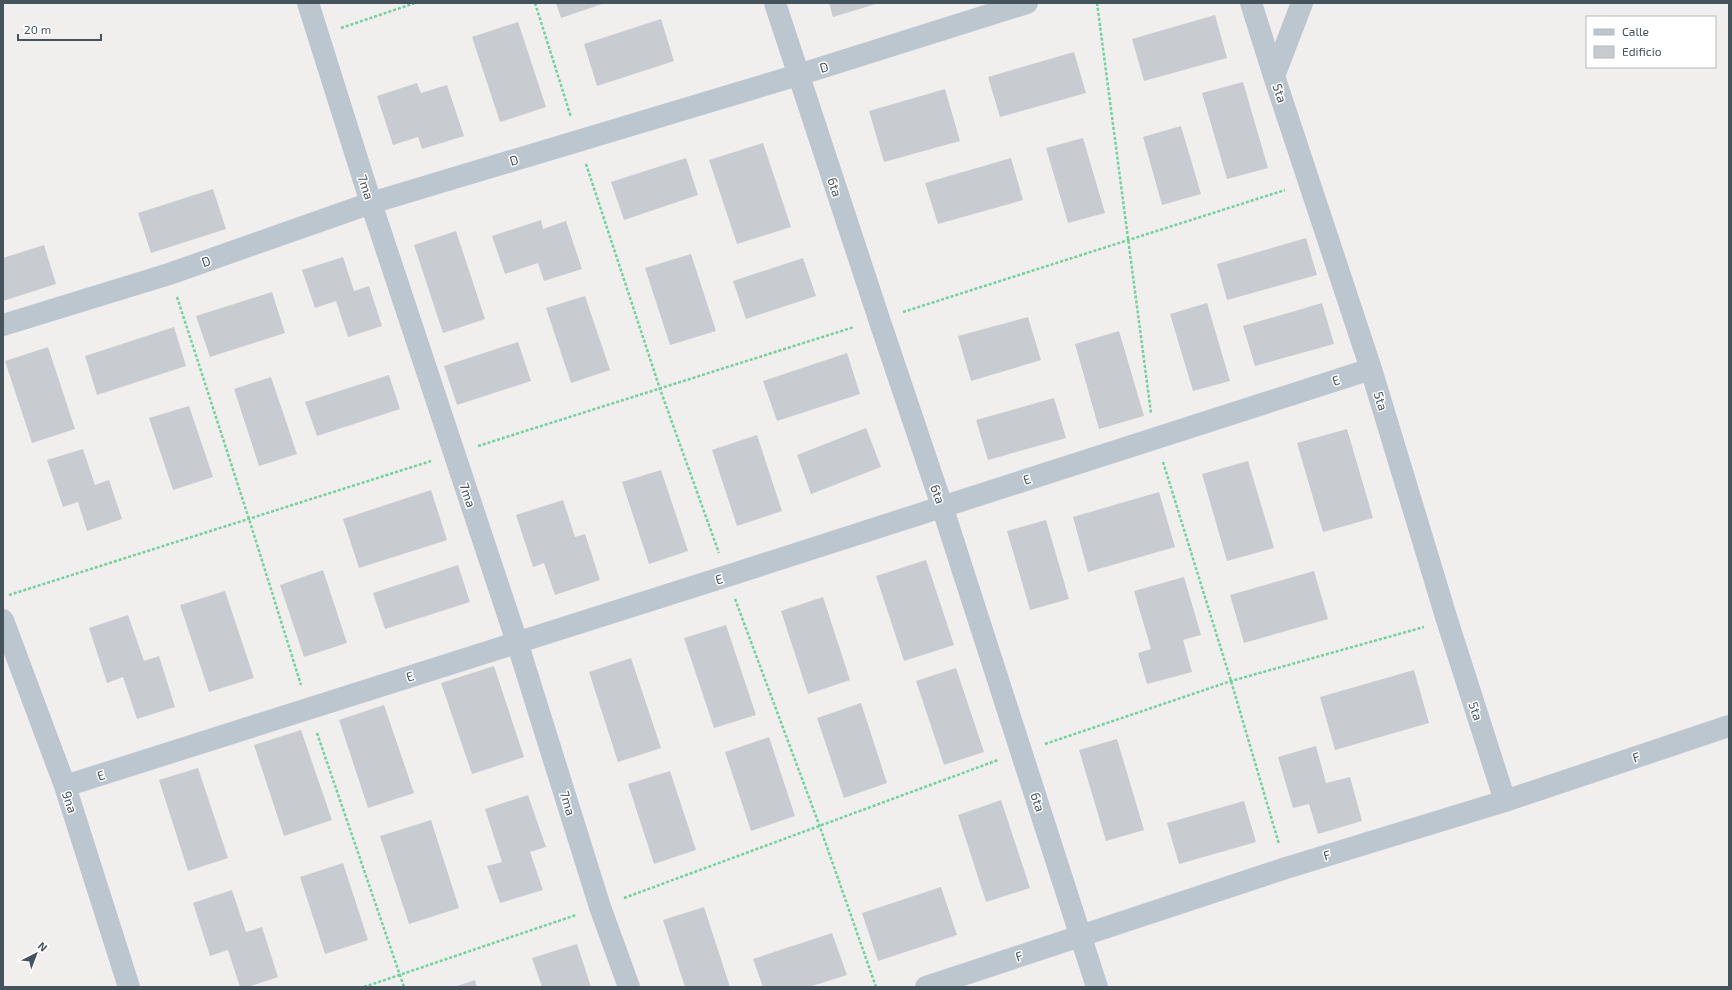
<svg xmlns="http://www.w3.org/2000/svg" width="1732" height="990" font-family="'Exo 2',sans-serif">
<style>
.building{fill:#c8ccd1}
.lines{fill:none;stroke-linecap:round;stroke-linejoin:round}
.path{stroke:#6ed39d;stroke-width:2.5;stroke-dasharray:3 2;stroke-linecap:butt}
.minor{stroke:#bbc6cf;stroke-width:22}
.labels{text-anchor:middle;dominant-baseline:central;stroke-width:3;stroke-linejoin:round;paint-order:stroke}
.street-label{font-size:13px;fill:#45535d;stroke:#fff}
</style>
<rect width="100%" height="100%" fill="#f1eeee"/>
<path class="building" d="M556 3H605L561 18Z
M829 3H879L833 17Z
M1215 15 1227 58 1144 81 1132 39Z
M661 19 674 61 597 86 584 44Z
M518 22 546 107 500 122 472 37Z
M1074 52 1086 93 1000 117 988 77Z
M1243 82 1268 168 1227 179 1202 93Z
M417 83 421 93 447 85 464 136 422 149 418 137 393 145 377 96Z
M945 89 960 141 884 162 869 111Z
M1181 126 1201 194 1162 205 1143 137Z
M1083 138 1105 213 1068 223 1046 148Z
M763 143 791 227 737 244 709 160Z
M686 158 698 195 624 220 611 182Z
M1011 158 1023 200 938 224 925 183Z
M213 189 226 229 151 253 138 213Z
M541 220 543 229 566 221 582 269 544 281 538 263 505 274 492 236Z
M456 231 485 319 443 333 414 245Z
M1306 238 1317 275 1227 300 1217 264Z
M44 245 56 284 3 301V258Z
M691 254 716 331 670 345 645 268Z
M343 257 354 291 369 286 382 326 348 337 336 301 315 308 302 270Z
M803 258 816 296 746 319 733 281Z
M272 292 285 333 210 357 196 316Z
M585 296 610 370 571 383 546 308Z
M1207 303 1230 381 1193 391 1170 314Z
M1322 303 1334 344 1255 366 1243 326Z
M1028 317 1041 360 971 381 958 336Z
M174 327 186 366 97 395 85 356Z
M1119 331 1144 416 1099 429 1075 344Z
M518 342 531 381 457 405 444 366Z
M48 347 75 429 32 443 5 361Z
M847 353 860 394 777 421 763 381Z
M389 375 400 409 317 436 305 402Z
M271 377 297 454 259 466 234 389Z
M1054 398 1066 438 988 460 976 420Z
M189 406 213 477 173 490 149 418Z
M866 428 881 467 811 494 797 455Z
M1347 429 1373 518 1323 532 1297 443Z
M757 435 782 511 737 526 712 450Z
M83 449 95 485 109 480 122 519 87 531 78 502 63 507 47 460Z
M1248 461 1274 548 1227 561 1202 474Z
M661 470 688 551 649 564 622 482Z
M431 490 447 540 359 568 343 519Z
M1159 492 1175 547 1088 572 1073 517Z
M563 500 575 537 585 534 600 580 555 595 544 563 533 567 516 515Z
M1046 520 1069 599 1030 610 1007 531Z
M926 560 954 645 904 661 876 576Z
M458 565 470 602 385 629 373 593Z
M323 570 347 643 304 657 280 585Z
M1314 571 1328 619 1244 643 1230 595Z
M1184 577 1201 635 1183 640 1192 672 1147 684 1138 653 1151 649 1134 591Z
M225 591 254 678 209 692 180 605Z
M823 597 850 680 808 694 781 611Z
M128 615 144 661 159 656 175 707 137 719 123 677 107 683 89 628Z
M726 625 756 715 714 728 684 638Z
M631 658 661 748 618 762 589 672Z
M494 666 524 757 472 774 441 683Z
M956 668 984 752 944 765 916 681Z
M1414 670 1429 723 1335 750 1320 697Z
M861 703 887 783 844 798 817 718Z
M384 705 414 793 368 808 339 720Z
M301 730 332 820 284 836 254 745Z
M769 737 795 816 751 831 725 752Z
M1117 739 1144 830 1106 841 1079 750Z
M1316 746 1326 783 1350 777 1362 821 1318 834 1309 804 1293 808 1278 757Z
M198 768 228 858 188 871 159 780Z
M670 771 696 850 654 864 628 784Z
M528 795 546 847 530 852 543 890 500 903 487 866 502 862 485 809Z
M1001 800 1030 888 986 902 958 815Z
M1244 801 1256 842 1179 864 1167 823Z
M431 820 459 908 409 924 380 836Z
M343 863 368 940 325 954 300 877Z
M941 887 957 935 878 961 862 913Z
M232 890 246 932 262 927 278 977 248 987H240L228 950 210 956 193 903Z
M704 907 730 987H685L663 920Z
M832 933 847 975 809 987H763L753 959Z
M577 944 591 987H542L532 958Z
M475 980 477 987H454Z"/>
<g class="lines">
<path class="path" d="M535 3 571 117
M1097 3 1151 413
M341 28 415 3
M586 164 660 389 719 553
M177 297 249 519 301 685
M903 312 1285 190
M478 446 854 327
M1163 462 1231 681 1279 844
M9 595 431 461
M735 599 820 827 876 987
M317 733 404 987
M1045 744 1231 681 1424 627
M624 898 998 760
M364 987 576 915"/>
<path class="minor" d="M308 3 371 203 517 642 600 907 629 987
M775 3 879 319 942 506 1097 987
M1251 3 1274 76 1371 369 1447 620 1505 801
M1274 76 1302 3
M3 325 169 274 371 203 798 75 1027 3
M3 620 65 786 129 987
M65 786 727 576 1371 369
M926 987 1286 868 1505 801 1729 726"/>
</g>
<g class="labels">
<g class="street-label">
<text transform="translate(824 67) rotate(-17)">D</text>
<text transform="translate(1280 93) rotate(71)">5ta</text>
<text transform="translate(514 160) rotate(-17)">D</text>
<text transform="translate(366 187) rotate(72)">7ma</text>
<text transform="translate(835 187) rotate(72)">6ta</text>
<text transform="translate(206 261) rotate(-19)">D</text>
<text transform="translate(1336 380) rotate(-18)">E</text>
<text transform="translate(1381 401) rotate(73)">5ta</text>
<text transform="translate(1027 479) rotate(-18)">E</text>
<text transform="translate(938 494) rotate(71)">6ta</text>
<text transform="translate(468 495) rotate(71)">7ma</text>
<text transform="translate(719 579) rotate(-17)">E</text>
<text transform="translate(410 676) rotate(-18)">E</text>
<text transform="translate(1476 711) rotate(72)">5ta</text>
<text transform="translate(1636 757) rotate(-18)">F</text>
<text transform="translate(101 775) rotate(-18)">E</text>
<text transform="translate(70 802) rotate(72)">9na</text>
<text transform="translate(1038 802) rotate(72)">6ta</text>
<text transform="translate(568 803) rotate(73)">7ma</text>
<text transform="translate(1327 855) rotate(-17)">F</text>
<text transform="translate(1019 956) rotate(-18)">F</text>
</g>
</g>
<rect width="1732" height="990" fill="none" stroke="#45535d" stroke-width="8"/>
<rect x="1586" y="16" width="130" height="52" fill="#ffffff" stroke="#b5babe"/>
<rect x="1594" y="29" width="20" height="6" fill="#bbc6cf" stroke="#b5babe"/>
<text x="1622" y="36" font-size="12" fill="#45535d">Calle</text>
<rect x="1594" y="46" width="20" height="12" fill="#c8ccd1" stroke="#b5babe"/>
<text x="1622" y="56" font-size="12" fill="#45535d">Edificio</text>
<g transform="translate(36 954) rotate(42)" stroke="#ffffff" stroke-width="3" paint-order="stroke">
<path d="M0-3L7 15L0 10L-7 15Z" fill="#45535d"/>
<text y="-6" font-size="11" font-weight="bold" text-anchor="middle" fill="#45535d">N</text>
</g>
<path d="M18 34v6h83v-6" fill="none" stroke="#45535d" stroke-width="2"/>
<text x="24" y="34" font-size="12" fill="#45535d" stroke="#ffffff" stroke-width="3" paint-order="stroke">20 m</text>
</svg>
